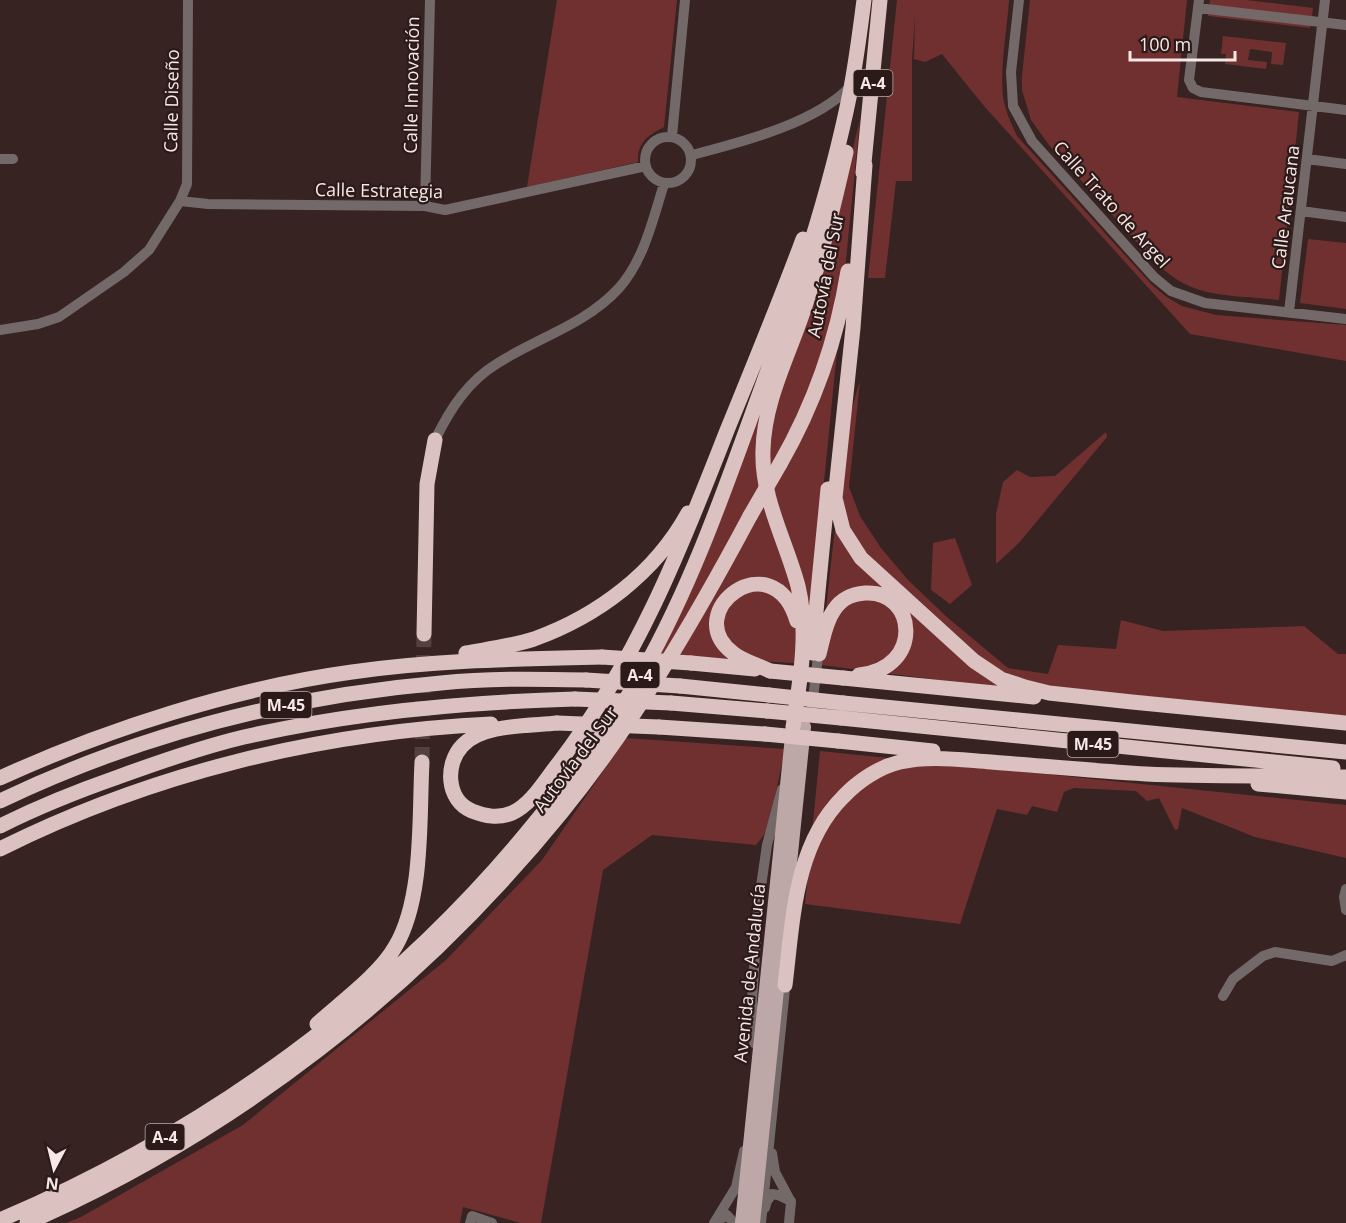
<svg xmlns="http://www.w3.org/2000/svg" width="1346" height="1223" font-family="'Open Sans',sans-serif">
<style>
.green{fill:#713030}
.lines{fill:none;stroke-linecap:round;stroke-linejoin:round}
.highway-tunnel{stroke:#534140;stroke-width:15;stroke-dasharray:15 8;stroke-linecap:butt}
.minor{stroke:#736968;stroke-width:10}
.major{stroke:#bda8a7;stroke-width:14}
.highway{stroke:#dbc2c0;stroke-width:15}
.highway-bridge{stroke:#dbc2c0;stroke-width:15}
.labels{text-anchor:middle;dominant-baseline:central;stroke-width:4.5;stroke-linejoin:round;paint-order:stroke}
.shield{fill:#2c1a19;stroke:#b9aaa9;stroke-width:1.5}
.shield-label{font-size:16px;font-weight:bold;fill:#f5e8e7}
.street-label{font-size:18px;fill:#f5e8e7;stroke:#2c1a19}
</style>
<rect width="100%" height="100%" fill="#362322"/>
<path class="green" d="M557 0H677L664 127C648 135 637 143 638 162L527 187Z
M897 0H1009C1007 31 1000 64 1003 96 1005 110 1011 123 1017 136L1152 285 1168 298 1182 306 1216 315 1346 325V361L1190 334 984 106 942 54 925 62 914 59 915 15 912 61V181H896L885 278H868Z
M1030 0H1187L1177 97 1299 112 1279 300C1249 296 1212 298 1185 284 1173 278 1164 270 1154 261L1049 145 1031 120 1022 90V76Z
M1210 0H1246L1313 8 1310 28 1208 16Z
M1223 36 1286 43 1283 65 1271 64 1272 52 1250 49 1248 60 1267 62 1266 69 1225 64 1226 54H1221Z
M860 119 806 664 656 654 832 235Z
M1308 239 1346 243V309L1300 303Z
M860 381 849 487 860 516 881 548 908 580 948 618 1008 668 1048 674 1058 645 1116 649 1121 620 1163 631 1304 626 1338 654H1346V720L1018 690 821 665C826 607 832 549 840 490 844 453 848 417 860 381Z
M1106 432 1107 437 1018 544 996 564V514L1003 482 1017 470 1030 477 1055 476Z
M955 538 972 585 950 604 931 590 933 543Z
M626 738 785 749 768 830 756 845 652 835 603 870 541 1223H521L463 1207 460 1223H66L81 1217 243 1125 446 960 542 860Z
M820 751 1346 805V858L1255 837 1182 808 1178 829 1175 830 1159 798 1147 801 1136 791 1074 788 1064 792 1057 812 1032 806 1027 815 997 809 960 924 805 904Z"/>
<g class="lines">
<path class="highway-tunnel" d="M422 762 424 634"/>
<path class="minor" d="M1019 0 1011 72 1013 106 1032 141 1154 277 1171 291 1205 303 1346 319
M1199 0 1189 80 1193 88 1201 92 1346 110
M1198 8 1346 25
M672 136 685 0
M645 160a23 23 0 1 1 46 0a23 23 0 1 1-46 0Z
M692 155C741 142 815 124 851 86
M0 159H13
M1307 159 1346 164
M180 201 208 204 425 206 445 210 646 166
M425 206 430 0
M1301 211 1346 217
M1289 312 1325 0
M0 330 38 324 59 317 124 272 149 250 180 201 187 184 188 0
M435 440C450 409 468 381 498 363 539 337 585 325 619 288 644 260 653 219 664 184
M812 707 819 648
M1346 889 1344 897 1346 910
M1223 996 1233 979 1263 956 1275 952 1332 961 1346 955
M754 1043 755 1033 752 1001 758 907 767 845 782 789
M772 1153 775 1172 791 1202 789 1223
M765 1208 767 1201 772 1194 778 1195 791 1201
M717 1221 727 1215 734 1223
M470 1223 472 1216 492 1223
M714 1223 736 1187 744 1151
M761 1223 786 979"/>
<path class="major" d="M742 1223 793 727
M753 1223 804 727"/>
<path class="highway" d="M865 165 853 328 835 498 843 530 861 558 974 661 1001 679 1025 687 1049 693 1132 702 1346 723
M863 173 880 0
M780 464C815 403 837 339 848 271
M424 634 427 484 435 440
M466 653C488 649 512 646 534 639 598 616 655 573 688 513
M812 653 828 489
M819 654C823 639 825 623 834 610 842 598 852 594 865 593 917 590 924 669 859 675
M691 663 755 669
M770 671C758 665 743 661 733 653 679 612 773 540 797 621
M843 678 1034 697
M680 686 769 695
M671 703 767 711
M843 703 1346 752
M841 718 1333 768
M557 723C529 726 481 724 462 746 445 764 446 800 472 811 485 816 498 819 512 813 532 804 545 780 558 764 636 662 680 551 726 433 752 369 779 304 803 239
M659 727 765 734
M793 727C800 681 809 632 798 586 786 541 761 498 763 450 764 400 790 353 805 306 822 255 834 204 846 152
M838 741 933 751
M0 778C107 729 235 688 352 672 435 660 518 659 602 657
M1258 784 1346 792
M0 801C138 735 289 696 441 683 489 678 538 679 586 680
M0 826C38 807 78 791 118 777 159 762 202 747 244 737 353 712 464 702 575 699
M0 849C152 773 321 732 491 724
M785 985C793 921 794 846 843 797 858 781 879 767 900 762 930 755 962 760 991 762 1043 766 1094 771 1146 774 1212 777 1279 775 1346 777
M317 1024C340 1003 380 974 395 947 424 899 419 817 422 762
M0 1220C206 1132 391 999 533 825 573 777 611 726 643 671 692 584 725 489 759 395 795 296 829 197 850 93 856 63 860 31 864 0
M27 1223C236 1131 417 990 561 813 635 722 695 619 750 516"/>
<path class="highway-bridge" d="M750 516 780 464
M602 657 691 663
M770 671 843 678
M586 680 680 686
M769 695 843 703
M575 699 671 703
M767 711 841 718
M557 723 659 727
M765 734 838 741"/>
</g>
<g class="labels">
<g class="shield">
<rect x="853.5" y="70" width="39" height="26" rx="4.5"/>
<rect x="620.5" y="662" width="39" height="26" rx="4.5"/>
<rect x="260.5" y="692" width="51" height="26" rx="4.5"/>
<rect x="1067.5" y="731" width="51" height="26" rx="4.5"/>
<rect x="145.5" y="1124" width="39" height="26" rx="4.5"/>
</g>
<g class="shield-label">
<text x="873" y="83">A-4</text>
<text x="640" y="675">A-4</text>
<text x="286" y="705">M-45</text>
<text x="1093" y="744">M-45</text>
<text x="165" y="1137">A-4</text>
</g>
<g class="street-label">
<text transform="translate(411 85) rotate(-89)">Calle Innovación</text>
<text transform="translate(171 101) rotate(-89)">Calle Diseño</text>
<text transform="translate(379 190) rotate(1)">Calle Estrategia</text>
<text transform="translate(1112 204) rotate(48)">Calle Trato de Argel</text>
<text transform="translate(1285 207) rotate(-83)">Calle Araucana</text>
<text transform="translate(825 275) rotate(-79)">Autovía del Sur</text>
<text transform="translate(575 759) rotate(-53)">Autovía del Sur</text>
<text transform="translate(749 973) rotate(-84)">Avenida de Andalucía</text>
</g>
</g>
<g transform="translate(54 1169) rotate(187)" stroke="#2c1a19" stroke-width="4.5" paint-order="stroke">
<path d="M0-4.5L10 22L0 15L-10 22Z" fill="#f5e8e7"/>
<text y="-9" font-size="16" font-weight="bold" text-anchor="middle" fill="#f5e8e7">N</text>
</g>
<path d="M1130 51v9h105v-9" fill="none" stroke="#f5e8e7" stroke-width="3"/>
<text x="1139" y="51" font-size="18" fill="#f5e8e7" stroke="#2c1a19" stroke-width="4.5" paint-order="stroke">100 m</text>
</svg>
